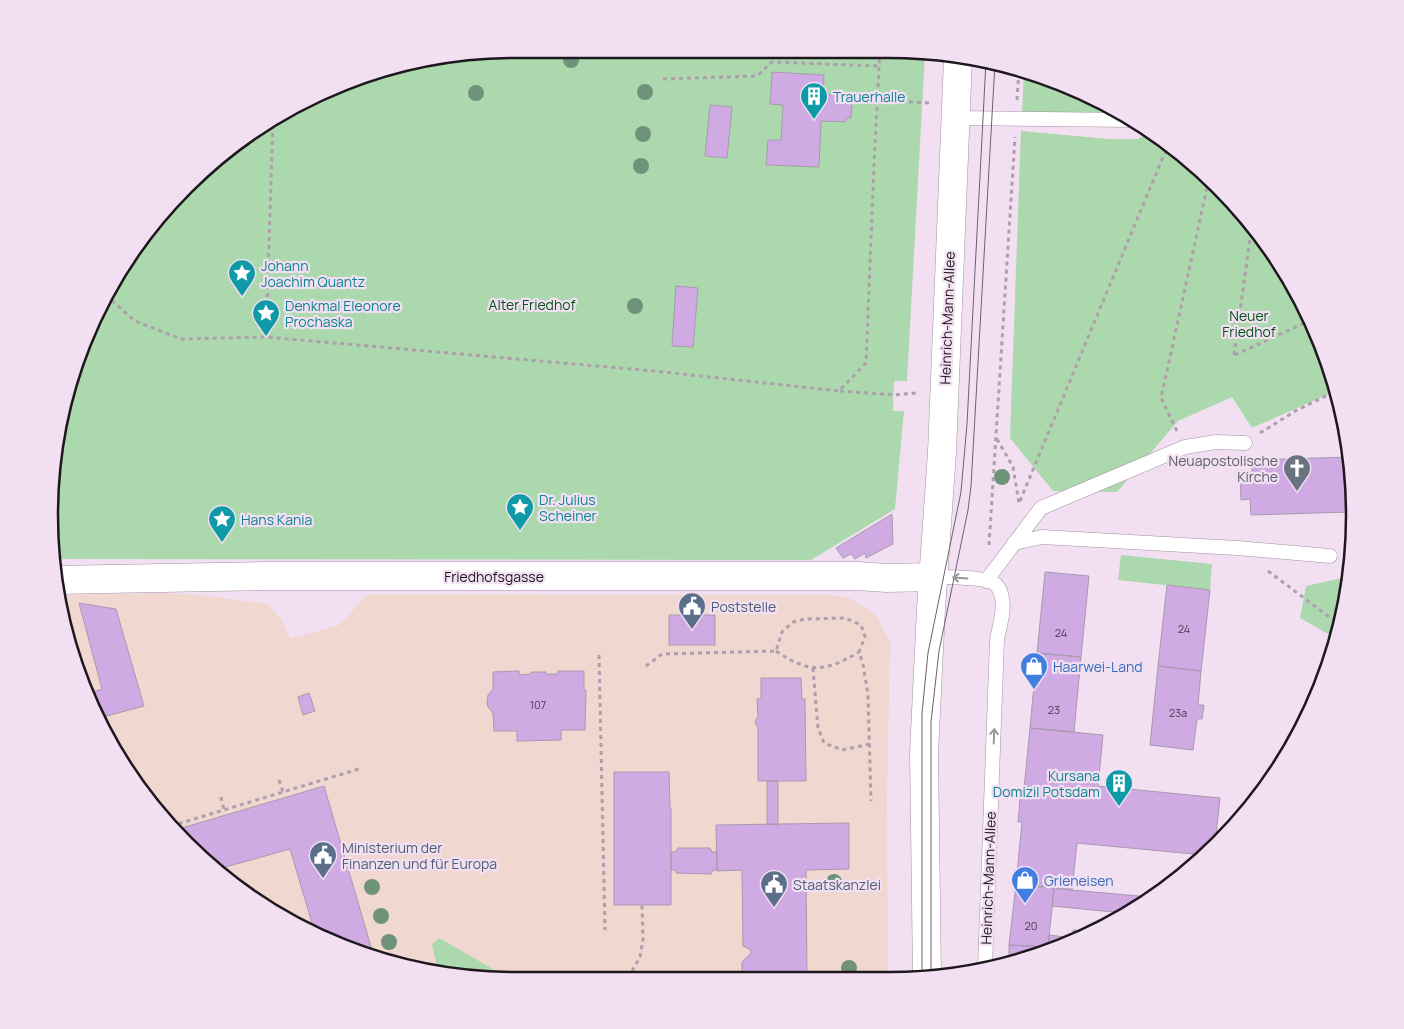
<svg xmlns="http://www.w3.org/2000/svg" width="1404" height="1029" font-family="Manrope,sans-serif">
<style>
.commercial{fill:#f0d7cf}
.green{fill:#abd8ad}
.building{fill:#cfaae3;stroke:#a79aae}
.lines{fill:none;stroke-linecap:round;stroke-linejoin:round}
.lane-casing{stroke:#a291a2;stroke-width:15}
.street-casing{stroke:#a291a2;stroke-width:29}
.secondary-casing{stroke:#a291a2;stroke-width:29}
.path{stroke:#ad9fad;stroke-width:3;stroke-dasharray:4 4;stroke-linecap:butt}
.lane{stroke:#fff;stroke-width:14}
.street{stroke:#fff;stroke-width:28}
.secondary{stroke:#fff;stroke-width:28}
.tram{stroke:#6b616b;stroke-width:1}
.tree{fill:#6e937a}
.oneway{stroke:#9a979a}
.labels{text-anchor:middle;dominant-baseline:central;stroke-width:4.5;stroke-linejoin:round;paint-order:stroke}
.number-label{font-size:11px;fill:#4a3c4f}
.culture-label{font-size:14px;fill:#0d838f;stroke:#f2e0f2;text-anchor:start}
.park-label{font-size:14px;fill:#025417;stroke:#f2e0f2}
.street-label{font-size:14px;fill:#1e181e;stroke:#f2e0f2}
.worship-label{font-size:14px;fill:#5b616d;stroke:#f2e0f2;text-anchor:end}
.service-label{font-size:14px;fill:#4e5e75;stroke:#f2e0f2;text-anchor:start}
.shop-label{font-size:14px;fill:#366cbe;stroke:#f2e0f2;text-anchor:start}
.rim{fill:none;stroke:#1e181e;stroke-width:2.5}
</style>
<rect width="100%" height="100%" fill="#f2e0f2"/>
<path class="commercial" d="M167 593 199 595 268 604 283 621 290 639 339 625 368 594 830 595 849 598 875 614 890 642 887 801 888 977 484 979 365 956 282 918 208 865 145 798 84 692 58 595Z"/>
<path class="green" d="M514 49H890L925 53 907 381H894L893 411H904L895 509 811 560 57 559V513L53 506V453L97 309 164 208 256 127 394 65Z
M1024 71 1119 114 1104 115 1022 112Z
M1021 131 1109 139H1137L1153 132 1259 231 1307 308 1338 390 1252 428 1232 397 1178 421 1117 492 1053 491 1010 438Z
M1121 555 1212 564 1210 590 1118 580Z
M1351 576 1337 639 1300 618 1306 586Z
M438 939H441L510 979H484L438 970 432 944Z"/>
<path class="building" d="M772 72 824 75 823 94 846 96V102L852 103 851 118H846L845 122 821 121 819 167 766 165 768 140H781L783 105 770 104Z
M710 105 732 107 727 158 705 156Z
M676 286 698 288 693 347 672 346Z
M1350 457 1354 484 1353 531H1351V512L1251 515 1250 499 1241 500 1240 476H1252V460Z
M892 514 893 544 866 558 865 553 855 559 851 554 843 558 836 548Z
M1045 572 1089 576 1081 657 1037 653Z
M1167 585 1210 590 1201 671 1158 666Z
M79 603 116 609 144 706 99 718 86 694 102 689Z
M669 615H715V645H669Z
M1037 653 1081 657 1074 732 1030 728Z
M1158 666 1201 671 1198 705H1204L1202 719H1197L1193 750 1150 745Z
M519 671V675L531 674V672H546V674H558V671H584V690H586L585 730H561V740L517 741V731H494L493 713 488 707 487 703 488 695 493 689V672Z
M761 678H801L802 699H805L806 781H758V728L755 722 758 716 757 699H761Z
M309 693 315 711 303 715 298 697Z
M1030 728 1103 735 1098 786 1220 798 1215 844 1204 855 1077 843 1072 890 1016 884 1022 822H1018L1021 789H1024Z
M614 772H669L670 807 671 809V905H614Z
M767 781H778V825L767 824Z
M324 786 374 957 365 956 315 933 290 849 215 870 208 865 175 830Z
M849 823V869L806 870 807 977 745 978 743 973H742V962L751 953V950L743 946 742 870 717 871 716 825Z
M678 848H710L712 852H717V870H713L711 874 676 873V870H671V852H675Z
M1016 884 1054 888 1048 947 1009 945Z
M1054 888 1072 890 1150 897 1123 913 1052 906Z
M1073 930 1091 931 1068 945 1057 948 1048 947 1049 935 1073 938Z
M1009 945 1048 947 1057 948 1009 961Z"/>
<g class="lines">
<g class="lane-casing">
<path id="lane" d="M956 118 1133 120
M1014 543 1042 537 1237 548 1330 556
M934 577C949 577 979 577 992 582 998 585 1001 591 1002 598 1005 611 999 627 997 640L985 967
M986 581 1041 508 1185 447 1216 442 1245 443"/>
</g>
<g class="street-casing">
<path id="street" d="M54 580 267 576H858L887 578 934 577"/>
</g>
<g class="secondary-casing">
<path id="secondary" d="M927 976 924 753 931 609 942 452 958 58"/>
</g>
<path class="path" d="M663 79 757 76 772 62 879 66
M877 100 931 103
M1017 100 1019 69
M106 295 135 321 181 339 266 337 654 371 839 391 866 363 874 165 880 49
M266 337 273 120
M1234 355 1252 224
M1235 355 1311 320
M840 391 894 395 916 393
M1177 431 1161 398 1208 183
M1260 433 1297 410 1338 390
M997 439 1013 467 1019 503
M1020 501 1163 157 1169 147
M989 545 1015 137
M1268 571 1340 625
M776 651C810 674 825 672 859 652
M599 655 605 930
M646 666 662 654 776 651 782 632 793 622 805 619 845 618 861 625 865 637 859 652 863 664 868 695 871 801
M813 668 818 728 824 743 842 750 870 744
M279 780 283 792
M221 797 224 810
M171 826 362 768
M628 978 640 957 643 939 642 905"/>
<use href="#lane" class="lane"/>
<use href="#street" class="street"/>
<use href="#secondary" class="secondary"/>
<path class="tram" d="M922 976V713L928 653 961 492 967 424 986 61
M931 976V722L939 651 968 510 971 486 995 63"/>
</g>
<g class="tree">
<circle cx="571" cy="60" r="8"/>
<circle cx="645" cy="92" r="8"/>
<circle cx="476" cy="93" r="8"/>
<circle cx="643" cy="134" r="8"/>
<circle cx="641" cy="166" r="8"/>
<circle cx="635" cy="306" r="8"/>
<circle cx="1002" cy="477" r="8"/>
<circle cx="834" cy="882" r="8"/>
<circle cx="372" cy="887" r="8"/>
<circle cx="381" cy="916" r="8"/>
<circle cx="389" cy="942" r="8"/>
<circle cx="849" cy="968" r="8"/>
</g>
<defs><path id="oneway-shaft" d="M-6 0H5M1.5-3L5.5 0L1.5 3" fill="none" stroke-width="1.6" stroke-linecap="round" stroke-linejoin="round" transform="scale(1.25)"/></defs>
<g class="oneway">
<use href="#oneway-shaft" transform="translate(960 578) rotate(-176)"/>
<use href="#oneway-shaft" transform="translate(994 736) rotate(-88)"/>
</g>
<defs>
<g id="building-pin" transform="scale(1.4375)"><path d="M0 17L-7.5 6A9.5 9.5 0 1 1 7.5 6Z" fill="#0f9aa8" stroke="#f2e0f2"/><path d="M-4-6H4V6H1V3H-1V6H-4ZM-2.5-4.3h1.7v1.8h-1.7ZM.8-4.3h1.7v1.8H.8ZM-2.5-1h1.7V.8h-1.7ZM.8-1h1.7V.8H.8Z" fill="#fff"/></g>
<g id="sight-pin" transform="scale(1.4375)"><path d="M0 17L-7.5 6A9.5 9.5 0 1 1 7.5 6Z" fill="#0f9aa8" stroke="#f2e0f2"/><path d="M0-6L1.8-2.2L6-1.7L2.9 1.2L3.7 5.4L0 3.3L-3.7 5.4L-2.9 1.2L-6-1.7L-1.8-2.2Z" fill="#fff"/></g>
<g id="church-pin" transform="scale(1.4375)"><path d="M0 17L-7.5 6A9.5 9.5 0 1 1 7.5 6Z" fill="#6b7280" stroke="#f2e0f2"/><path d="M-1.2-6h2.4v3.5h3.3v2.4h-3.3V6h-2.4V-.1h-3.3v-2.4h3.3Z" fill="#fff"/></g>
<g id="civic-pin" transform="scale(1.4375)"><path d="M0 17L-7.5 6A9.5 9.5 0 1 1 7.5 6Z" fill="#5c6f8a" stroke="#f2e0f2"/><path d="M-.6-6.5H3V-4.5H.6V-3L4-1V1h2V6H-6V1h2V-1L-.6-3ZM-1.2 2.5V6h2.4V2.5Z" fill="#fff"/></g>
<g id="shop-pin" transform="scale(1.4375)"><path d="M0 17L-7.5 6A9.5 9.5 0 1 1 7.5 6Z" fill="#3f7fe0" stroke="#f2e0f2"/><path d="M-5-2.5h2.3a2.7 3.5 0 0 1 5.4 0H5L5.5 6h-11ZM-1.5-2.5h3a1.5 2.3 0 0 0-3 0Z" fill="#fff"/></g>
</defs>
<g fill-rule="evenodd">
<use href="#building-pin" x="814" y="96"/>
<use href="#sight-pin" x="242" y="273"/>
<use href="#sight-pin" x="266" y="313"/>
<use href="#church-pin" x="1297" y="468"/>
<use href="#sight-pin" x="520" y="507"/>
<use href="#sight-pin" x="222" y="519"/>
<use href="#civic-pin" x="692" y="606"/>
<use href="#shop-pin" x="1034" y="666"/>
<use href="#building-pin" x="1119" y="783"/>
<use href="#civic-pin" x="323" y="855"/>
<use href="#shop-pin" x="1025" y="880"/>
<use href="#civic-pin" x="774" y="884"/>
</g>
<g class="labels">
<g class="number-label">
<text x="1184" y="628">24</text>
<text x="1061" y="632">24</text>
<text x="538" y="704">107</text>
<text x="1054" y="709">23</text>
<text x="1178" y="712">23a</text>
<text x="1031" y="925">20</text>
</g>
<g class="culture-label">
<text x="833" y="96">Trauerhalle</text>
<text x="261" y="265">Johann<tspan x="261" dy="16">Joachim Quantz</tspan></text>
<text x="285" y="305">Denkmal Eleonore<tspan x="285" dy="16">Prochaska</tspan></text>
<text x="539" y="499">Dr. Julius<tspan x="539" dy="16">Scheiner</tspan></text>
<text x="241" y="519">Hans Kania</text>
<text x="1100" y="775" text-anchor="end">Kursana<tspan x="1100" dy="16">Domizil Potsdam</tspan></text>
</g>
<g class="park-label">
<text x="532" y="304">Alter Friedhof</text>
<text x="1249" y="315">Neuer<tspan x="1249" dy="16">Friedhof</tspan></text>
</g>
<g class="street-label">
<text transform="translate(947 318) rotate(-88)">Heinrich-Mann-Allee</text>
<text x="494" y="576">Friedhofsgasse</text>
<text transform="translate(988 878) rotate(-88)">Heinrich-Mann-Allee</text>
</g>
<g class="worship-label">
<text x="1278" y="460">Neuapostolische<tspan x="1278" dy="16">Kirche</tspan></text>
</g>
<g class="service-label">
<text x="711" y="606">Poststelle</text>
<text x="342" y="847">Ministerium der<tspan x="342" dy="16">Finanzen und für Europa</tspan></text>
<text x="793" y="884">Staatskanzlei</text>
</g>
<g class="shop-label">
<text x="1053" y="666">Haarwei-Land</text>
<text x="1044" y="880">Grieneisen</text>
</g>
</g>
<path d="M0 0H1404V1029H0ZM515 58H889A457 457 0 0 1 1346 515V515A457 457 0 0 1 889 972H515A457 457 0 0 1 58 515V515A457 457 0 0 1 515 58Z" fill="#f2e0f2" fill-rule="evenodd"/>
<path class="rim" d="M515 58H889A457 457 0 0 1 1346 515V515A457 457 0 0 1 889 972H515A457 457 0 0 1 58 515V515A457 457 0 0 1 515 58Z"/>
</svg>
